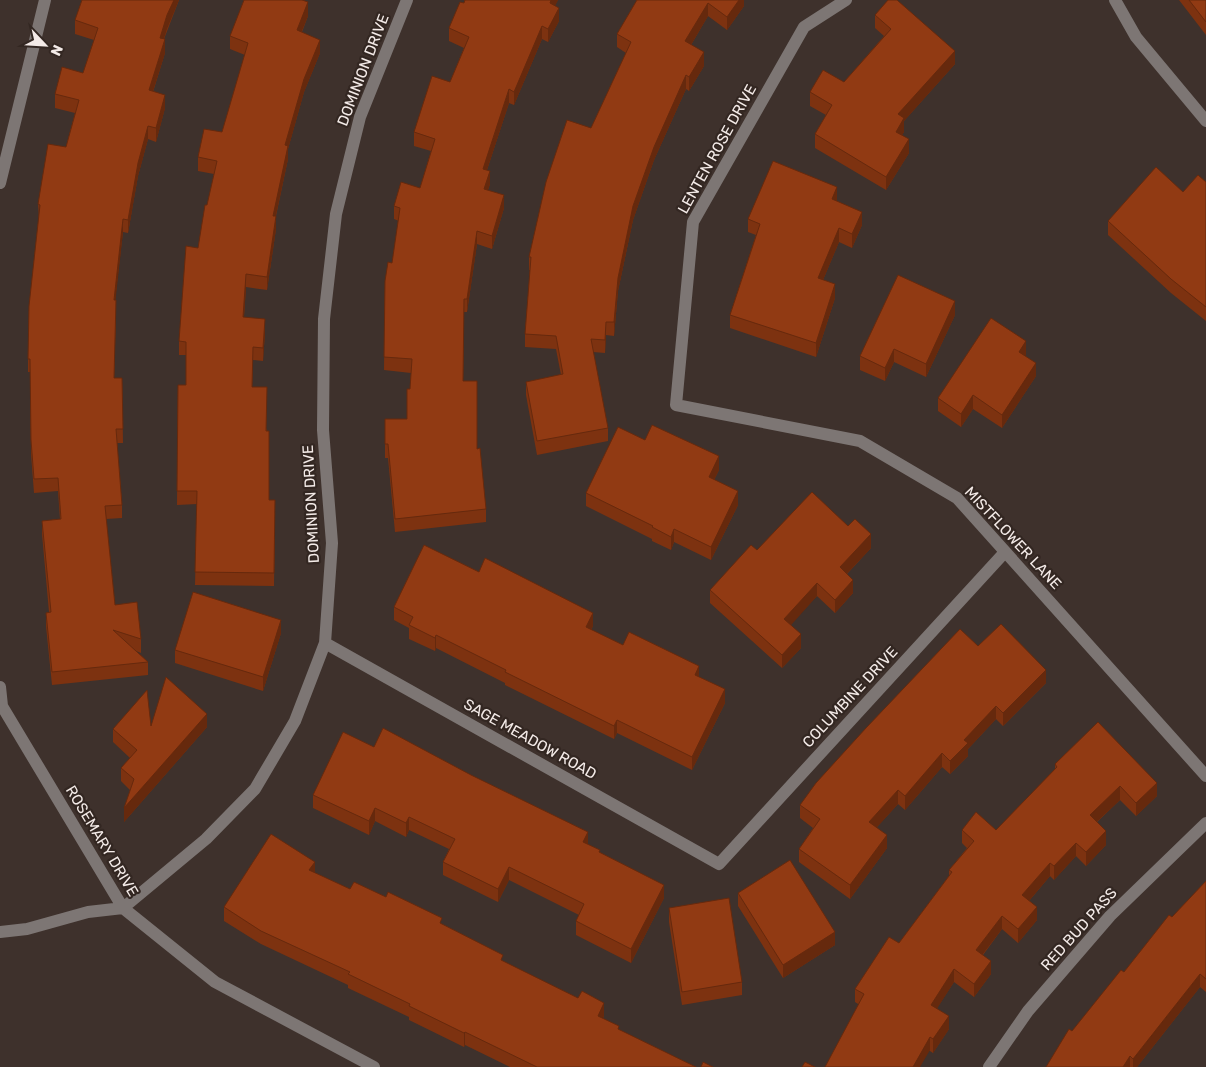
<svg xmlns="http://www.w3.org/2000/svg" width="1206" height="1067" font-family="Rubik,sans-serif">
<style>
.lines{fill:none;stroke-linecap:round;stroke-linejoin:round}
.minor{stroke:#7d7674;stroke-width:12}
.wall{fill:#7d3210}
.shaded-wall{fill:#66290d}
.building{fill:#913a13;stroke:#66290d}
.labels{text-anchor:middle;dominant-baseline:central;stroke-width:4.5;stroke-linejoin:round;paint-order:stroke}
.street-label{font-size:15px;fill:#f4ebe8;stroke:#332722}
</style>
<rect width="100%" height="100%" fill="#3e312c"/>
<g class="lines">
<path class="minor" d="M846 0 804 27 693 222 676 405 860 441 957 498 1206 776
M1115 0 1136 37 1206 121
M0 183 45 0
M325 643 719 864 1005 552
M0 687 2 706 123 908 215 982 374 1067
M0 932 27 929 88 912 123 908 206 839 255 789 295 721 325 643 332 543 323 430 324 319 336 214 360 117 407 0
M989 1067 1028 1011 1110 916 1206 823"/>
</g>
<path class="wall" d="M82 0H179L164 39 165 53 153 92 165 108 156 142 148 139 138 176 128 233 123 232 115 300 116 314 114 378H122L123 443H117L122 505V518L106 519 115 605 141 639V653L136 651 148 662V675L52 685 46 626V613L49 612 42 534V521L60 519 58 491 34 493 31 454 30 372H28V359L39 218 38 204 66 147 75 113 55 108V94L83 73 94 40 75 34V20Z
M465 0H558L555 5 559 21 548 42 542 39 514 105 509 103 487 170 490 184 488 190 504 208 492 249 477 244 467 312H464L463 381 477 449 486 509V522L395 532 388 458H385V419H407L410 389 411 373 384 370 385 281 392 263 399 221 394 219V206L420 188 431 151 414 146V132L450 82 464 48 449 41V28Z
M637 0H744V6L727 30 708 16 691 45 704 66 689 91 686 89 654 160 633 220 618 291 614 336 606 335 605 353 593 352 608 428V441L537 455 526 395V382L561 375 556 349 525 347V334L530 270H529V257L591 128 626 53 617 47V34Z
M1179 0H1206V35Z
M875 15 955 64 904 121V132L902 135 909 153 886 190 815 148V134L826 115 810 106V92L844 82 884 36 875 28Z
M308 16 302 32 320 53 304 92 288 149V159L276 216V229L267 290 246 287 244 317 265 332 263 361 253 360 252 387 267 431 269 500 275 514 274 586 195 585 197 504 177 505 178 385H186V355H179V341L214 174 198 171V157L222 132 245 55 230 49V36Z
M1206 182V321L1171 293 1108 235V221Z
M837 201 862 225 852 248 839 242 823 280 835 298 816 357 730 328V315L756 235 748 232V219Z
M955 315 926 377 894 362 885 381 860 370V356Z
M1026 355 1025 356 1036 376 1002 428 973 409 961 427 938 411V398Z
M645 440 719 470 714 480 738 505 711 560 674 542 671 550 652 541V539L586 506V493Z
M871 548 847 574 853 593 835 613 817 596 790 625 801 648 782 668 710 603V590L757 550Z
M479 572 593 626 591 630 623 645 699 677 725 703 692 770 617 733 614 739 505 685V683L436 648 435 651 409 639V628L394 620V607Z
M281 633 263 691 175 663V650Z
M978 646 1046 683 1003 726 996 719 968 749V756L950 774 942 767 905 810 898 804 877 827 887 848 850 899 799 862V849L813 828 800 818V805Z
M151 726 207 727 124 822 130 790 121 781V768L130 758 113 742V729Z
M374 747 588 844 664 898 631 963 576 935V921L579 915 509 880 498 902 443 875V862L449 849 409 830 406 837 375 821 369 835 313 808V795Z
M1055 764 1157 796 1136 816 1120 800 1097 822 1106 845 1086 866 1076 856 1054 880 1050 876 1029 901 1037 920 1018 943 1002 929 983 955 991 974 974 997 954 982 937 1008 949 1029 933 1053 855 1002V989L899 943 949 876V870L967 848 962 843V830H996L1055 770Z
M315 873 350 889 442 925 503 961 604 1016 603 1018 619 1030 696 1067H510L465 1045 464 1047 409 1020V1017L348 988V985L261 944 224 921V907Z
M1206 881V992L1200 987 1137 1067H1046L1072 1031 1172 917Z
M738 893 835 945 783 978 738 906Z
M669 908 742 982V995L682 1005 669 922Z"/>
<path class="shaded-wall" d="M174 0H179L167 29 160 51V38L167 15Z
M551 0H558L550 16V3Z
M739 0H744V6L727 30V17Z
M308 2V16L297 43V30Z
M708 3V16L685 55V41Z
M559 8V21L548 42V29Z
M542 26V39L514 105V92Z
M165 39V53L149 104V90Z
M320 40V53L304 92 288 149V159L273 229V216L285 145 304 79Z
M955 51V64L904 121V132L896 145V132L898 114Z
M704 52V66L689 91V77Z
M686 75V89L654 160 633 220 618 291 614 336V322L618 278 633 206 654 147Z
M509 89V103L483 182V169Z
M165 95V108L156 142V128Z
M148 126V139L138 176 128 233V220L138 163Z
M909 139V153L886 190V177Z
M490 171V184L484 202V189Z
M837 187V201L832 199Z
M504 195V208L492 249V236Z
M862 212V225L852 248V234Z
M276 216V229L267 290V277Z
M123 219V232L114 314V300Z
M839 228V242L818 292V278Z
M477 231V244L467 312V299Z
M246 274V287L243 330V317Z
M835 284V298L816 357V343Z
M955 301V315L926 377V364Z
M265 319V332L263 361V348Z
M606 322V335L605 353V340Z
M1026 341V355L1019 365V352Z
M894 349V362L885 381V368Z
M1036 363V376L1002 428V415Z
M973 395V409L961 427V414Z
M719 456V470L709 490V477Z
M738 491V505L711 560V547Z
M674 529V542L671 550V537Z
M871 534V548L840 581V567Z
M853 580V593L835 613V600Z
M817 583V596L784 633V619Z
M593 613V626L586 640V627Z
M281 620V633L263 691V677Z
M801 634V648L782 668V655Z
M436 635V648L435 651V638Z
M699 666V680L695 675Z
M1046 670V683L1003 726V713Z
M725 689V703L692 770V757Z
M996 706V719L968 749V756L950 774V761L964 740Z
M207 714V727L124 822V808Z
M617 720V733L614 739V726Z
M942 753V767L905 810V796Z
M1157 783V796L1136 816V803Z
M1120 786V800L1090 828V815Z
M898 790V804L869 836V822Z
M375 808V821L369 835V821Z
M409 817V830L406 837V823Z
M1106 831V845L1086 866V852Z
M588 832V845L583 842Z
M887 835V848L850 899V885Z
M1076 843V856L1054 880V866Z
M315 862V875L309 870Z
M1050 863V876L1022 909V895Z
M509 867V880L498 902V889Z
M664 885V898L631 963V949Z
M1037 907V920L1018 943V929Z
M1002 916V929L976 963V950Z
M835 932V945L783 978V965Z
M991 961V974L974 997V984Z
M954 969V982L931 1018V1005Z
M1200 974V987L1137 1067H1133V1059Z
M604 1003V1016L598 1029V1016Z
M949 1016V1029L933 1053V1039Z
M465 1032V1045L464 1047V1033Z
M930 1037V1050L920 1067H913Z
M1130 1056V1067H1123Z"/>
<path class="building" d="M82 0H174L167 15 160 38 165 39 149 90 165 95 156 128 148 126 138 163 128 220 123 219 114 300H116L114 378H122L123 429H116L122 505 105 506 115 605 137 602 141 639 113 630 148 662 52 672 46 613 51 612 42 521 61 519 58 478 34 479 31 440 30 359H28L29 306 40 205 38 204 48 144 66 147 79 100 55 94 62 67 83 73 98 28 75 20Z
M244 0H302L308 2 297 30 320 40 304 79 285 145 288 146 273 216H276L267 277 246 274 243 317 265 319 263 348 253 347 252 387H267L266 431H269V500H275L274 573 195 572 197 491H177L178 385H186V342L179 341 186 246 198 248 205 205H207L217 161 198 157 204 129 222 132 248 43 230 36Z
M465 0H551L550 3 559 8 548 29 542 26 514 92 509 89 483 169 490 171 484 189 504 195 492 236 477 231 467 299H464L463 381H477V449L480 448 486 509 395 519 388 444H385V419H407V389H410L412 359 384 357 385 281 388 262 392 263 400 208 394 206 401 182 420 188 435 139 414 132 432 76 450 82 469 37 449 28 460 2 464 3Z
M637 0H739L727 17 708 3 685 41 704 52 689 77 686 75 654 147 633 206 618 278 614 322H606L605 340 591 339 608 428 537 441 526 382 563 374 556 336 525 334 531 257H529L546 182 567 120 591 128 631 42 617 34Z
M888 0H897L955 51 898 114 904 118 896 132 909 139 886 177 815 134 832 105 810 92 823 70 844 82 891 29 875 15Z
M1189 0H1206V22Z
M773 161 837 187 832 199 862 212 852 234 839 228 818 278 835 284 816 343 730 315 760 224 748 219Z
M1156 167 1183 192 1198 175 1206 182V307L1171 279 1108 221Z
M898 275 955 301 926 364 894 349 885 368 860 356Z
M991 318 1026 341 1019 352 1036 363 1002 415 973 395 961 414 938 398Z
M652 425 719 456 709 477 738 491 711 547 674 529 671 537 652 527 653 526 586 493 618 427 645 440Z
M812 492 848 526 855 519 871 534 840 567 853 580 835 600 817 583 784 619 801 634 782 655 710 590 751 545 757 550Z
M424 545 479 572 485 558 593 613 586 627 623 645 629 632 699 666 695 675 725 689 692 757 617 720 614 726 505 672 506 670 436 635 435 638 409 625 413 617 394 607Z
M193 592 281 620 263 677 175 650Z
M1001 624 1046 670 1003 713 996 706 964 740 968 743 950 761 942 753 905 796 898 790 869 822 887 835 850 885 799 849 820 819 800 805 816 783 866 728 960 629 978 646Z
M166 677 207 714 124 808 134 779 121 768 137 750 113 729 147 690 151 726Z
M1098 722 1157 783 1136 803 1120 786 1090 815 1106 831 1086 852 1076 843 1054 866 1050 863 1022 895 1037 907 1018 929 1002 916 976 950 991 961 974 984 954 969 931 1005 949 1016 933 1039 930 1037 913 1067H825L864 994 855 989 889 937 899 943 952 872 949 870 974 841 962 830 976 812 996 830 1057 767 1055 764Z
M383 728 471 775 588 832 583 842 600 850 599 852 664 885 631 949 576 921 584 904 509 867 498 889 443 862 455 839 409 817 406 823 375 808 369 821 313 795 343 732 374 747Z
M271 834 315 862 309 870 350 889 354 882 386 897 388 892 442 918 440 923 503 955 501 960 578 998 582 991 604 1003 598 1016 619 1026 618 1029 696 1067H537L465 1032 464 1033 409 1006 410 1004 348 974 350 972 261 931 224 907Z
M790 860 835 932 783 965 738 893Z
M1206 881V979L1200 974 1133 1059 1130 1056 1123 1067H1046L1069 1029 1072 1031 1121 970 1124 972 1169 915 1172 917Z
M729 898 742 982 682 992 669 908Z
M703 1062 713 1067H701Z
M805 1062 815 1067H802Z"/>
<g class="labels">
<g class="street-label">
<text transform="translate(363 70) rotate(-69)">DOMINION DRIVE</text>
<text transform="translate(717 149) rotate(-61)">LENTEN ROSE DRIVE</text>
<text transform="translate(311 504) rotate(-93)">DOMINION DRIVE</text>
<text transform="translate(1013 538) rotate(47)">MISTFLOWER LANE</text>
<text transform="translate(850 697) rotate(-47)">COLUMBINE DRIVE</text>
<text transform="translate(530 739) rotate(29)">SAGE MEADOW ROAD</text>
<text transform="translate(102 841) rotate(59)">ROSEMARY DRIVE</text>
<text transform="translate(1079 929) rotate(-48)">RED BUD PASS</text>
</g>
</g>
<g transform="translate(45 45) rotate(115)" stroke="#332722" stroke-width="4" paint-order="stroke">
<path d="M0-4L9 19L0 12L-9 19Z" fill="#f4ebe8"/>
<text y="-8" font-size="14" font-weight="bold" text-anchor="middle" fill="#f4ebe8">N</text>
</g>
</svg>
